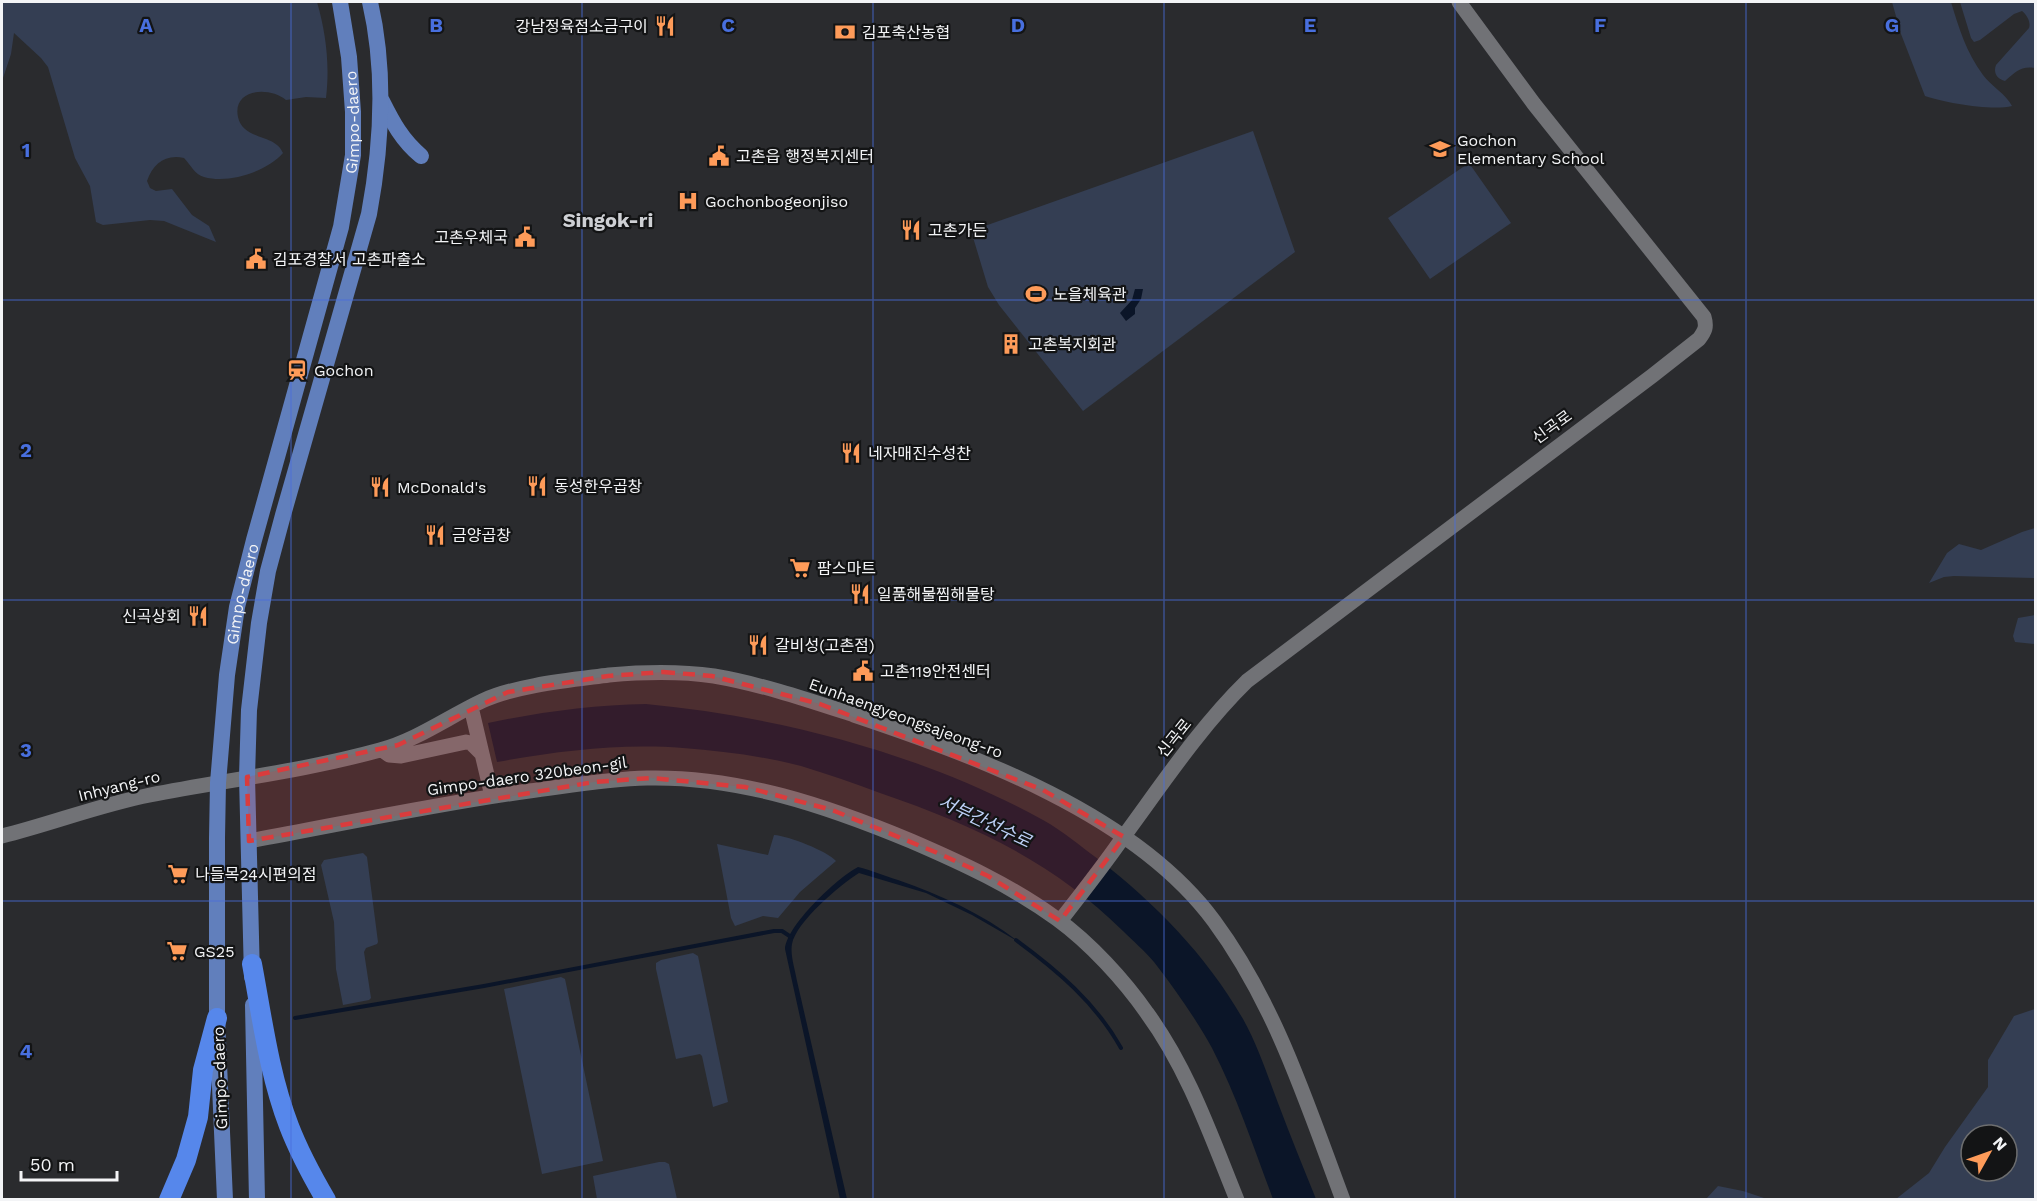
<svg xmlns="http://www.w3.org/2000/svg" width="2037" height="1201" font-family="'Work Sans','Noto Sans KR',sans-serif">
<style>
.green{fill:#343e53;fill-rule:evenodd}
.water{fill:#0b1528}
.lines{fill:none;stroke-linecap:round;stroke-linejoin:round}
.stream{stroke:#0b1528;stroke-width:4}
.secondary{stroke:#717276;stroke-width:15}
.primary{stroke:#617fbc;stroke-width:16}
.highway{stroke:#5687eb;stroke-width:20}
.marked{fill:#d93c3d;fill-opacity:0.2;stroke:#d93c3d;stroke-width:4.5;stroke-dasharray:12 8;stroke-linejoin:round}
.grid{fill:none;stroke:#486fde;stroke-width:1.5;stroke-opacity:0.55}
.labels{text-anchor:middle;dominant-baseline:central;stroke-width:4.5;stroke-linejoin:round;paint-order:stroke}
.poi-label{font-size:16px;fill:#f3f4f6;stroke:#131415;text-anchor:start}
.street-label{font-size:16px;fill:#f3f4f6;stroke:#131415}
.water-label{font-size:18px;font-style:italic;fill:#bdd1f7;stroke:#131415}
.quarter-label{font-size:20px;font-weight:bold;fill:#ced0d4;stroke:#131415}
.grid-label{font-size:20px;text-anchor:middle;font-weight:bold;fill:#486fde;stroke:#131415;stroke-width:4.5;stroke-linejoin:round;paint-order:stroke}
</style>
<rect width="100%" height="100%" fill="#2a2b2e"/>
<path class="green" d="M2 2H317C326 33 330 65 326 98L306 97 286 100C269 86 232 89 238 117 243 141 275 133 283 153 266 172 229 184 204 177 195 175 190 164 184 158 165 154 153 164 147 181L150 188 156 191 172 189 192 215 209 226 216 242 164 221 150 220 103 225 96 222 90 186 75 158 48 67 41 58 14 33 11 54 2 81Z
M1892 2H1951C1959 28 1966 52 1983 75 1991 86 2006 94 2012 106 1992 111 1945 103 1925 96L1901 34Z
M1960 2H2035V68C2020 66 2016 72 2005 81 1997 79 1993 73 1996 65L2029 28C2031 22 2027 15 2022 11L2014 14 1980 40 1974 42 1971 38Z
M1253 131 1295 252 1083 411 999 305 988 287 972 234 979 228Z
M1469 163 1511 223 1430 279 1388 218Z
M2035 528V578L1954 576 1944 577 1929 583 1947 553 1959 544 1981 550 2022 532Z
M2035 615V644L2015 642 2013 636 2018 618Z
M774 835C789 836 827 851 836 861L800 892 778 918 763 916 735 926 731 918 717 844 768 855Z
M363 853 367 857 378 942 377 944 366 948 364 952 371 998 369 1000 343 1005 336 969 334 922 321 865 324 860Z
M693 953 698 956 728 1102 713 1107 702 1056 700 1054 676 1059 656 969V963L661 960Z
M561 977 565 979 603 1161 542 1174 504 989Z
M2035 1009V1199H1896L1929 1173 1945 1147 1988 1087V1060L2014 1016ZM1971 1135H2007V1171H1971Z
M659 1162H665L669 1164 677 1199H597L593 1176Z
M1718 1186 1743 1191 1767 1199H1706Z"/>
<path class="water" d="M1135 289H1143L1141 299 1135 308V314L1126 321 1120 313 1132 300Z
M646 704C782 717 923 754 1043 820 1063 831 1080 846 1098 859 1156 904 1206 955 1243 1019 1258 1046 1267 1074 1278 1103 1290 1135 1303 1167 1316 1199H1273C1254 1149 1237 1096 1212 1048 1196 1019 1175 989 1154 962 1145 951 1133 941 1123 931 1052 861 973 825 880 793 854 783 827 774 801 766 763 756 722 751 683 748 621 743 558 751 497 762L488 723C540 712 593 705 646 704Z
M858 867C871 870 885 876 898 880 941 895 983 914 1019 942L972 915 926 893 859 873C840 885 796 922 792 944 790 955 795 969 797 981L847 1199H840L785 949C787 925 837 878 858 867Z"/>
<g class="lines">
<path class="stream" d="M1016 940C1057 970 1096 1003 1121 1048
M295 1018 484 986 774 931H782L791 937"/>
<path class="secondary" d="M471 707 492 796
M382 750 389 755 401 756 466 742 471 743 482 754
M2 836C51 824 99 805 150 795 226 780 304 771 380 750 417 740 448 717 482 701 516 685 571 680 609 675 643 672 679 671 714 676 761 684 808 700 854 715 976 756 1135 814 1214 921 1276 1005 1307 1104 1343 1200
M249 841C342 824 435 804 529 791 568 786 607 779 647 778 739 776 827 806 911 841 962 863 1012 886 1057 919 1090 943 1124 980 1147 1013 1188 1069 1211 1136 1237 1200
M1060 921C1082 893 1104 865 1124 836 1163 783 1200 727 1247 681L1652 376 1699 339C1705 331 1707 327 1704 317L1534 104 1459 2"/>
<g class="primary">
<path d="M382 101C393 123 402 140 421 156"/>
<path d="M252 977 247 777 249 710 259 623 268 571 283 515 369 214C382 144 386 71 370 2"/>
<path d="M253 1005 257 1200"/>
<path id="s1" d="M225 1200 217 1018V838L218 783 227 675 237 607 254 540 341 227 353 155V112L349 57 340 2"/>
</g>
<path class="highway" d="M252 964C262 1017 269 1074 289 1126 299 1152 312 1176 326 1200
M169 1200 186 1160 198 1117 203 1070 217 1018"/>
</g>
<path class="marked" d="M663 672 712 676 820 704 1043 790 1124 837 1060 921 988 876 940 854 832 810 745 787 651 778 594 782 249 841 247 777 398 745 508 692 608 676Z"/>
<path class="grid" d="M291 2V1200M582 2V1200M873 2V1200M1164 2V1200M1455 2V1200M1746 2V1200M2 300H2036M2 600H2036M2 901H2036"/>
<defs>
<g id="restaurant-bare" transform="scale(1.62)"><path d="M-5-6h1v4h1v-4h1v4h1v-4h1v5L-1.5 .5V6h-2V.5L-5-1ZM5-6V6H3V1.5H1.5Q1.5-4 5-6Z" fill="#fe9b59" stroke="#131415" stroke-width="2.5" paint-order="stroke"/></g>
<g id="bank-bare" transform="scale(1.62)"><path d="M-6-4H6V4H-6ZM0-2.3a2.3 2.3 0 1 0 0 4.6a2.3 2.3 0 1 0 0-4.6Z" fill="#fe9b59" stroke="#131415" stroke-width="2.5" paint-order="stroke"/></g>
<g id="school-bare" transform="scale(1.62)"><path d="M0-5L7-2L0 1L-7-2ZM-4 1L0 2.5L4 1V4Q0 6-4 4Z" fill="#fe9b59" stroke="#131415" stroke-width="2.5" paint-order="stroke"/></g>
<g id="civic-bare" transform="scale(1.62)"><path d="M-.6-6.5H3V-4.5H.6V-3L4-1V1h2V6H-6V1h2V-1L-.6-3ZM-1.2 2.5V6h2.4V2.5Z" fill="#fe9b59" stroke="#131415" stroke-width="2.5" paint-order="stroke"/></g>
<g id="hospital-bare" transform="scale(1.62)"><path d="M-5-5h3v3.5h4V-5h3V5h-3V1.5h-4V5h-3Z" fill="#fe9b59" stroke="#131415" stroke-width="2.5" paint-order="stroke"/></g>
<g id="stadium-bare" transform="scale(1.62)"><path d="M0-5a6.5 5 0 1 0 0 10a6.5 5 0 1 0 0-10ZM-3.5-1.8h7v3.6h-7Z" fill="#fe9b59" stroke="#131415" stroke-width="2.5" paint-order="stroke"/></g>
<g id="building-bare" transform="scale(1.62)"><path d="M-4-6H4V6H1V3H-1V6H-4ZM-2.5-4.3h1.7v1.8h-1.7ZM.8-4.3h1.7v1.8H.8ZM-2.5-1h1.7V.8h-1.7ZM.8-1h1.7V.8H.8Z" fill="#fe9b59" stroke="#131415" stroke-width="2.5" paint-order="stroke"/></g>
<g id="station-bare" transform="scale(1.62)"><path d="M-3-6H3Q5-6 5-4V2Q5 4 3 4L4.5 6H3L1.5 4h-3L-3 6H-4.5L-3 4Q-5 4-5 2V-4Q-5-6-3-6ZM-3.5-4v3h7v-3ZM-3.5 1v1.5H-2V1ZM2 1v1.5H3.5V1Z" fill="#fe9b59" stroke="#131415" stroke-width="2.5" paint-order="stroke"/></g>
<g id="supermarket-bare" transform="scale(1.62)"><path d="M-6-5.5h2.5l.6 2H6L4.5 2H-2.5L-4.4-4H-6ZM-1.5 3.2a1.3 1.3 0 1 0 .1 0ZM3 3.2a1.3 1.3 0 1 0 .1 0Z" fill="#fe9b59" stroke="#131415" stroke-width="2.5" paint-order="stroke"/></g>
</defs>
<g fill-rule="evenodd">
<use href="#restaurant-bare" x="665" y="26"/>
<use href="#bank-bare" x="845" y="32"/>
<use href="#school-bare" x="1440" y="149"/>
<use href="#civic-bare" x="719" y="156"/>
<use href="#hospital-bare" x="688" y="201"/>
<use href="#restaurant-bare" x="911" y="230"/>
<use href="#civic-bare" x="525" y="237"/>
<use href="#civic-bare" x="256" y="259"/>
<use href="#stadium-bare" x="1036" y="294"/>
<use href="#building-bare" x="1011" y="344"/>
<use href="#station-bare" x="297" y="370"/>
<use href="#restaurant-bare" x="851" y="453"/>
<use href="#restaurant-bare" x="537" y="486"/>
<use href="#restaurant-bare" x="380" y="487"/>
<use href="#restaurant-bare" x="435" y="535"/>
<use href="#supermarket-bare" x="800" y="568"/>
<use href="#restaurant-bare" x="860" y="594"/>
<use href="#restaurant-bare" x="198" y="616"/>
<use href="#restaurant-bare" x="758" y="645"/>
<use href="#civic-bare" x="863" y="671"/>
<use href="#supermarket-bare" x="178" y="874"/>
<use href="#supermarket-bare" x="177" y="951"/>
</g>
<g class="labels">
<g class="poi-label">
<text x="648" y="26" text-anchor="end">강남정육점소금구이</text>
<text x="862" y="32">김포축산농협</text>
<text x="1457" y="140">Gochon<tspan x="1457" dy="18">Elementary School</tspan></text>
<text x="736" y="156">고촌읍 행정복지센터</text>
<text x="705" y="201">Gochonbogeonjiso</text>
<text x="928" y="230">고촌가든</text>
<text x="508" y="237" text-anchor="end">고촌우체국</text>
<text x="273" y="259">김포경찰서 고촌파출소</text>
<text x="1053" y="294">노을체육관</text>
<text x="1028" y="344">고촌복지회관</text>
<text x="314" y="370">Gochon</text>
<text x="868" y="453">네자매진수성찬</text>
<text x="554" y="486">동성한우곱창</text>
<text x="397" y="487">McDonald's</text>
<text x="452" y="535">금양곱창</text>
<text x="817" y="568">팜스마트</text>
<text x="877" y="594">일품해물찜해물탕</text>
<text x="181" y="616" text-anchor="end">신곡상회</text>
<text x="775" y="645">갈비성(고촌점)</text>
<text x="880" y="671">고촌119안전센터</text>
<text x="195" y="874">나들목24시편의점</text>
<text x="194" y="951">GS25</text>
</g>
<g class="street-label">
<text stroke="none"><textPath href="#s1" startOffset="1094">Gimpo-daero</textPath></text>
<text transform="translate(1552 427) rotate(-36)">신곡로</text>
<text stroke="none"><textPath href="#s1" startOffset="608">Gimpo-daero</textPath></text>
<text transform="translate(906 718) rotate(20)">Eunhaengyeongsajeong-ro</text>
<text transform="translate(1174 738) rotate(-51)">신곡로</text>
<text transform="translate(527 776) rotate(-8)">Gimpo-daero 320beon-gil</text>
<text transform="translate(119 786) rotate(-14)">Inhyang-ro</text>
<text transform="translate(220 1078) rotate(-92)">Gimpo-daero</text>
</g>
<g class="water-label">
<text transform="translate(985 821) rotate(25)">서부간선수로</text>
</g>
<g class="quarter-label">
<text x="608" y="220">Singok-ri</text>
</g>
</g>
<g class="grid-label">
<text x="146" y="32">A</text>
<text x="436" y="32">B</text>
<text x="728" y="32">C</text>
<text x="1018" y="32">D</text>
<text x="1310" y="32">E</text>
<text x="1600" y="32">F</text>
<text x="1892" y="32">G</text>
<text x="26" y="157">1</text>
<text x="26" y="457">2</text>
<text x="26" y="757">3</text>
<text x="26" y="1058">4</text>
</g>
<rect width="2037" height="1201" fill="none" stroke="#f3f4f6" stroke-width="6"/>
<g transform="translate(1989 1153) rotate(50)"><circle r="28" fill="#131415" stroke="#6d6e6f" stroke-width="1.5"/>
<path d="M0-4.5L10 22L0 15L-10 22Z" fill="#fe9b59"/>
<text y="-9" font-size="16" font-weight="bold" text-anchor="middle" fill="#f3f4f6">N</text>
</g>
<path d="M21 1171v9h96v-9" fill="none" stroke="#f3f4f6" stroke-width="3"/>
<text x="30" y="1171" font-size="18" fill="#f3f4f6" stroke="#131415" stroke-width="4.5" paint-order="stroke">50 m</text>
</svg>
